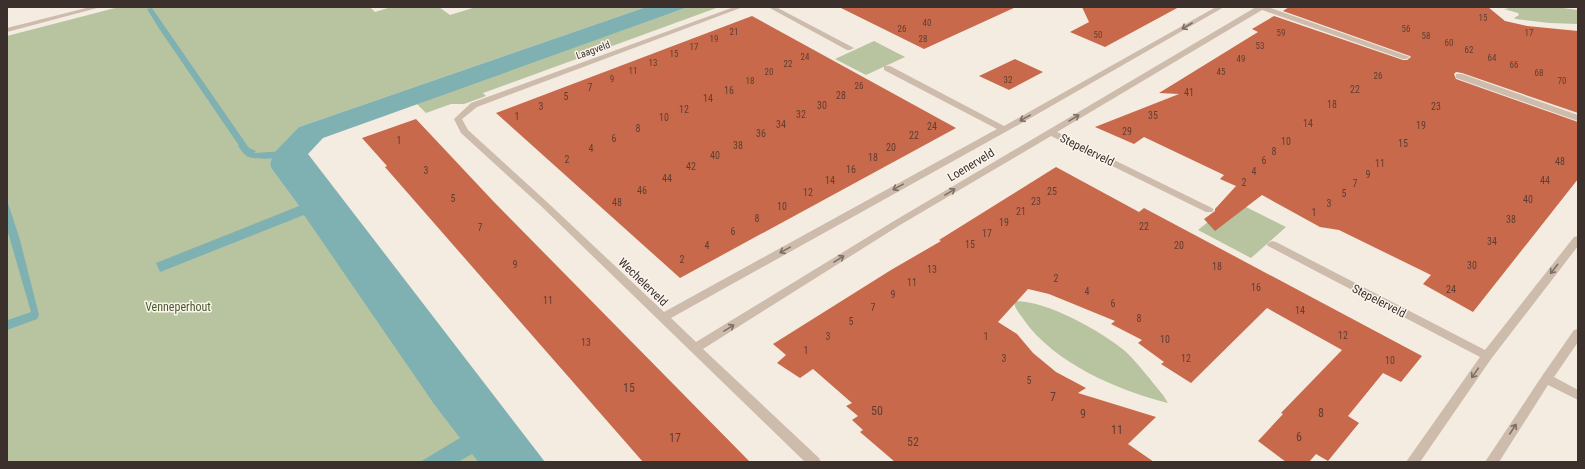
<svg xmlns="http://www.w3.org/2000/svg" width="1585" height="469" font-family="'Roboto Condensed',sans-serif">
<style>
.green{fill:#b8c4a0}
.water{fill:#7fb0b2}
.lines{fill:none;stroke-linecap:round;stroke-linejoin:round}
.stream{fill:#7fb0b2;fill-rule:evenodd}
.building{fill:#c8694b}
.minor{fill:#cdbbac;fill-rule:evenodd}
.tertiary{fill:#cdbbac;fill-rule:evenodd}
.oneway{stroke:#7d6f65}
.labels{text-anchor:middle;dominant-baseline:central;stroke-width:3;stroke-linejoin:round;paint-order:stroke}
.far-number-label{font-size:9px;fill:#5e3e33}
.far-street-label{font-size:10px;fill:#3b302b;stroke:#fbf5ee}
.number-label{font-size:10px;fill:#5e3e33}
.street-label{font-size:12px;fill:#3b302b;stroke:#fbf5ee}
.park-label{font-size:12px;fill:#4a5a2e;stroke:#fbf5ee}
.near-number-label{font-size:12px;fill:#5e3e33}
</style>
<rect width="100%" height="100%" fill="#f4ebe1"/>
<path class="green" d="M119 7H370L375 12 391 7H439L450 15 476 7H646L299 127 270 162 271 168 299 206 478 462H7V325L23 315 7 320V36Z
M688 7H719L483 93 486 96 464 104H451L426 113 416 103Z
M1515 7H1555L1578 10V24L1549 23 1516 19 1514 18 1519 15 1518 13 1504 9Z
M874 41 905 57 866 75 835 59Z
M1234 201 1286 227 1251 258 1198 230Z
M1014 301C1046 300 1101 331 1125 351 1139 364 1151 381 1163 395L1168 403C1119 391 1054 363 1024 320 1020 314 1014 308 1014 301Z"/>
<path class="water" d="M646 7H688L323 138 308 154 545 462H478L472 454 458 462H420L460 438 434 404 304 215 160 272 156 263 299 206 271 168 270 163 275 152 299 127Z
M152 8 249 148 256 151 251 156 240 147 158 27 147 9Z
M7 200 20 240 39 315 37 319 7 330V320L31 312 7 229Z"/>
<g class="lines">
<path class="stream" d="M242 143 245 144 254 153 287 151 291 154C286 159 257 160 249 157 245 156 241 150 238 146Z"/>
</g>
<path class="building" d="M839 7H1016L924 49Z
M1082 7H1179L1105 47 1070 32 1089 22Z
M1289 7H1488L1505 21 1527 26 1578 31V113L1462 73 1456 72 1454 74 1456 79 1578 122V179L1473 312 1423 284 1431 275 1339 230 1320 227 1262 195 1215 231 1204 219 1215 211V209L1236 186 1220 179 1224 175 1144 137 1134 144 1095 127 1179 94 1159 93 1258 32 1252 29 1274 16 1403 60H1407L1411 57 1410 56 1283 11Z
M752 16 956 128 680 278 496 113Z
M1015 59 1043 72 1009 90 979 76Z
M416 119 494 202 750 462H643L385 167 387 166 362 138Z
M1056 167 1139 212 1144 208 1422 356 1401 382 1383 373 1348 416 1359 423 1328 461 1316 454 1309 462H1286L1258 441 1283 414 1281 413 1342 350 1267 308 1191 383 1161 364 1164 362 1138 343 1142 340 1111 324 1115 321 1049 294 1028 289 998 322 1017 334 1033 353 1056 372 1086 388 1078 393 1156 417 1128 444 1154 462H895L860 432 863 430 852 420 858 416 846 406 852 403 813 369 800 378 777 363 786 355 773 344 891 270 941 241 939 240Z"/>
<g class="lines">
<path class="minor" d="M734 7H743L477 107 462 119 468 130 547 202 664 312 997 129 884 70V66H890L1004 126 1216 7H1224L1020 124 671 318 696 342 894 221 1256 7H1268L1410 57 1406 59H1403L1262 10 1057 132 1212 208 1214 210 1212 212H1206L1051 136 900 225 703 349 819 458 821 462H805L541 206 461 133 454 119 471 103Z
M768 7H776L854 48 850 50H847Z
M1456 74H1462L1578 115V121L1456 78Z
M1578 236V246L1491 359 1420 462H1406L1480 357 1268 246 1267 244 1272 241 1276 242 1485 350 1574 237Z
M1578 329V342L1554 377 1578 390V400L1548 385 1499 462H1485L1542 376 1574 330Z"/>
<path class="tertiary" d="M90 7H101L7 32V28Z"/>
</g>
<defs><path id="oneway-shaft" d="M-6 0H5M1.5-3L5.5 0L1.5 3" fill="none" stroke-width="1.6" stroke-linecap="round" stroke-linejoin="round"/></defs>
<g class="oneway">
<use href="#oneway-shaft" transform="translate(1187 26) rotate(150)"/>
<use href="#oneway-shaft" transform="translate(1025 118) rotate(151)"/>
<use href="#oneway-shaft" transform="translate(1074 118) rotate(-31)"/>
<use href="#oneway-shaft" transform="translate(898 187) rotate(151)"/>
<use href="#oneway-shaft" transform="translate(950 192) rotate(-31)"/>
<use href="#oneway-shaft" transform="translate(785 250) rotate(151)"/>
<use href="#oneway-shaft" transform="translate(839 259) rotate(-32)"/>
<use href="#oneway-shaft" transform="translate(1554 269) rotate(128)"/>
<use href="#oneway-shaft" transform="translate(729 328) rotate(-32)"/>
<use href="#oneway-shaft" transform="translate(1475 373) rotate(125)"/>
<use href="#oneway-shaft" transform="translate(1513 429) rotate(-57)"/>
</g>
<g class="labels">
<g class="far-number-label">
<text x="1483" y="18">15</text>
<text x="927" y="23">40</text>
<text x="902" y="29">26</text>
<text x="1406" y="29">56</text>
<text x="734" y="32">21</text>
<text x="1281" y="33">59</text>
<text x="1529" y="33">17</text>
<text x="1098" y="35">50</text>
<text x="1426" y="36">58</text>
<text x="714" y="39">19</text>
<text x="923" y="39">28</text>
<text x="1449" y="43">60</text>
<text x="1260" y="46">53</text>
<text x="694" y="47">17</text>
<text x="1469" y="50">62</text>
<text x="674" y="54">15</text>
<text x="805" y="57">24</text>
<text x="1492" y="58">64</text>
<text x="1241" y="59">49</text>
<text x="653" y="63">13</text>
<text x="788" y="64">22</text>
<text x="1514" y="65">66</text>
<text x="633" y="71">11</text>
<text x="769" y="72">20</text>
<text x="1221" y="72">45</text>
<text x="1539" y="73">68</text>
<text x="1378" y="76">26</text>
<text x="612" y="79">9</text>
<text x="1008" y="80">32</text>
<text x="750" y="81">18</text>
<text x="1562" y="81">70</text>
<text x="859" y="86">26</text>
</g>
<g class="far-street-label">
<text transform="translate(593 50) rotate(-20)">Laagveld</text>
</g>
<g class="number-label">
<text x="590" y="87">7</text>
<text x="1355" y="89">22</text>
<text x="729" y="90">16</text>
<text x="1189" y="92">41</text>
<text x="841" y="95">28</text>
<text x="566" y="96">5</text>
<text x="708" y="98">14</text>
<text x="1332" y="104">18</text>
<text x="822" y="105">30</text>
<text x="541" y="106">3</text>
<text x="1436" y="106">23</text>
<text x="684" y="109">12</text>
<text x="801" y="114">32</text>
<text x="1153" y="115">35</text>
<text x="517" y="116">1</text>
<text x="664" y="117">10</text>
<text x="1308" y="123">14</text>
<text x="781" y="124">34</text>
<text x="1421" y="125">19</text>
<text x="932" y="126">24</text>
<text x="638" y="128">8</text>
<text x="1127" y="131">29</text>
<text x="761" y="133">36</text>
<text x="914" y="135">22</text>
<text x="614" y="138">6</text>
<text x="399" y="140">1</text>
<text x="1286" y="141">10</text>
<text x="1403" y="143">15</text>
<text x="738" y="145">38</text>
<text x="891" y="147">20</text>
<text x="591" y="148">4</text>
<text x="1274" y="151">8</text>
<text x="715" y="155">40</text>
<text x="873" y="157">18</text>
<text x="567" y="159">2</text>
<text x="1264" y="160">6</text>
<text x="1560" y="161">48</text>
<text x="1380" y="163">11</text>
<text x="691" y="166">42</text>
<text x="851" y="169">16</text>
<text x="426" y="170">3</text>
<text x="1254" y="171">4</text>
<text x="1368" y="174">9</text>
<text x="667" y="178">44</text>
<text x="830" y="180">14</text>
<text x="1545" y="180">44</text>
<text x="1244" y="182">2</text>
<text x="1355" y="183">7</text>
<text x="642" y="190">46</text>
<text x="1052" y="191">25</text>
<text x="808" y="192">12</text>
<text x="1344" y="193">5</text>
<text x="453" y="198">5</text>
<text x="1528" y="199">40</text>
<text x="1036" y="201">23</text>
<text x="617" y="202">48</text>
<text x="1329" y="203">3</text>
<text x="782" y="206">10</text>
<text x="1021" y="211">21</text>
<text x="1314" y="212">1</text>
<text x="757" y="218">8</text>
<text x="1511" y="219">38</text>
<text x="1004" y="222">19</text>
<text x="1144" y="226">22</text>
<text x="480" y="227">7</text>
<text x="733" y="231">6</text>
<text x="987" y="233">17</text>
<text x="1492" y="241">34</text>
<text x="970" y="244">15</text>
<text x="707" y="245">4</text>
<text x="1179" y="245">20</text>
<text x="682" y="259">2</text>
<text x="515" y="264">9</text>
<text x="1472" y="265">30</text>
<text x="1217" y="266">18</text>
<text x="932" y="269">13</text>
<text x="1056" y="278">2</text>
<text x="912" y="282">11</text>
<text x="1256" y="287">16</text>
<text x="1451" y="289">24</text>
<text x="1087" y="291">4</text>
<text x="893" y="294">9</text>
<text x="548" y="300">11</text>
<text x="1113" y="303">6</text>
<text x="873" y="307">7</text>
<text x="1300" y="310">14</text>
<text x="1139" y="318">8</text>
<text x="851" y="321">5</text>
<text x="1343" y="335">12</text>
<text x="828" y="336">3</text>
<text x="986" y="336">1</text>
<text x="1165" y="339">10</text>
<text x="586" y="342">13</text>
<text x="806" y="350">1</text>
<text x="1004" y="358">3</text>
<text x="1186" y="358">12</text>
<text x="1390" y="360">10</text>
<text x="1029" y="380">5</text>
</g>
<g class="street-label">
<text transform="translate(1087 150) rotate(26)">Stepelerveld</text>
<text transform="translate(971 165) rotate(-31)">Loenerveld</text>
<text transform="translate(643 282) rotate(44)">Wechelerveld</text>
<text transform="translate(1379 301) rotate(27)">Stepelerveld</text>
</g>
<g class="park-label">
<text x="178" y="307">Venneperhout</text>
</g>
<g class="near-number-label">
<text x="629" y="388">15</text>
<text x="1053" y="397">7</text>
<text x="877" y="411">50</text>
<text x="1321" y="413">8</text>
<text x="1083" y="414">9</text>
<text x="1117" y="430">11</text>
<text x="1299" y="437">6</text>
<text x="675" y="438">17</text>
<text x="913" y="442">52</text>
</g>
</g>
<rect width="1585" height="469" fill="none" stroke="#3b302b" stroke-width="16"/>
</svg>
